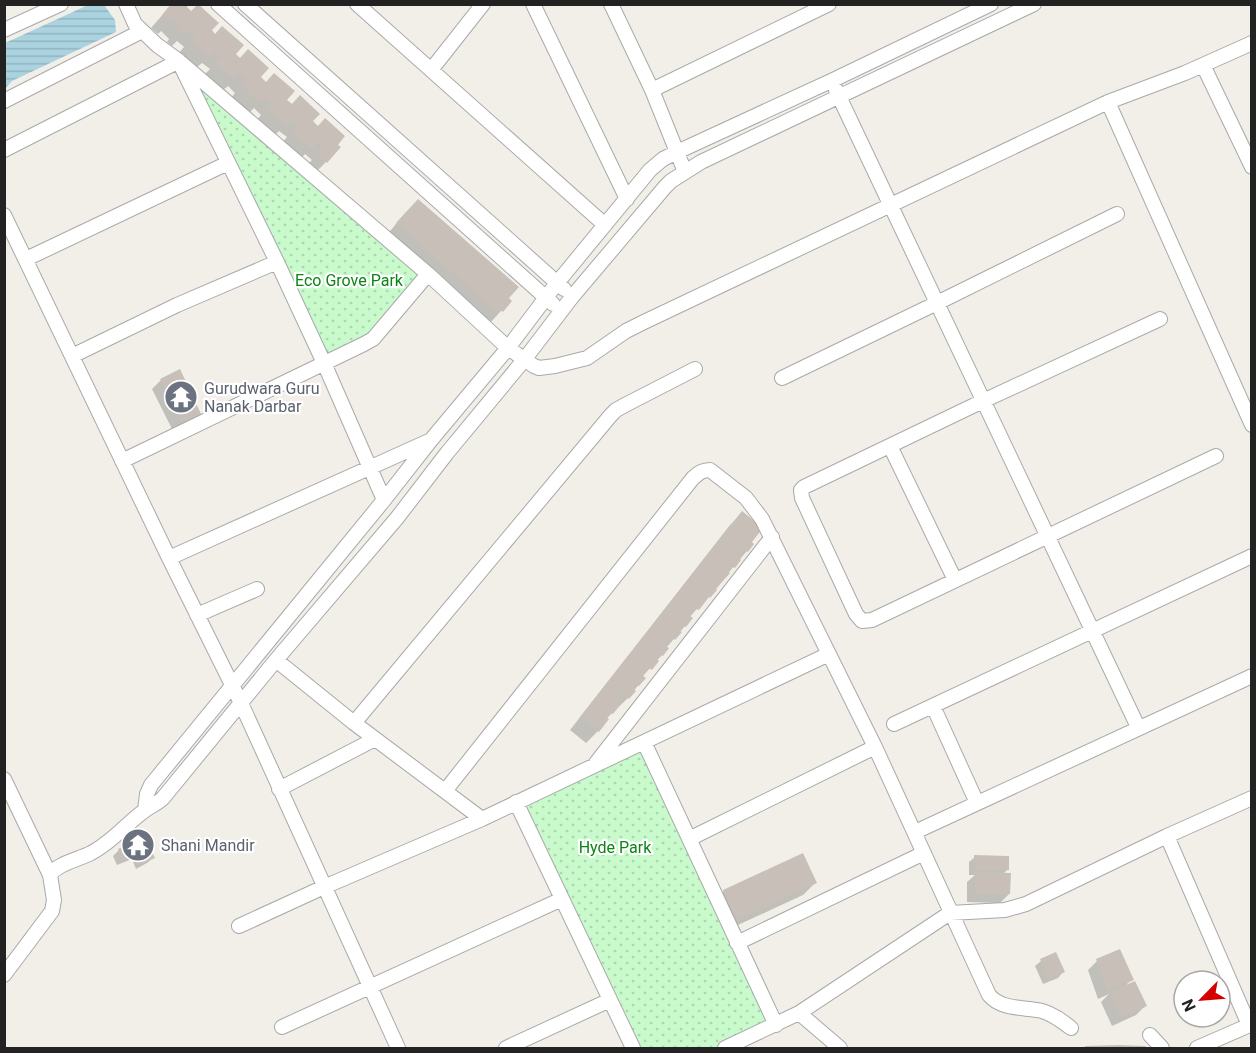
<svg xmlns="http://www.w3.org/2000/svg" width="1256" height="1053" font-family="Roboto,sans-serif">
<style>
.park{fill:url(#park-dots)}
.water{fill:url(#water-rules)}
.shadow{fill:#0003}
.building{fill:#c7bfb8}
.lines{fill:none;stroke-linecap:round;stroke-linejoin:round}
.minor-casing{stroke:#a9a9a9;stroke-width:16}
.minor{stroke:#fff;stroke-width:14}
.labels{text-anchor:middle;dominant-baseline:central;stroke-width:4.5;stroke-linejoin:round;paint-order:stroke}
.park-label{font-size:16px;fill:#0c8416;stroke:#fff}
.worship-label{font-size:16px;fill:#5b616d;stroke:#fff;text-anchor:start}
</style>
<defs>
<pattern id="park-dots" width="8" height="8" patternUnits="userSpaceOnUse" patternTransform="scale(1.5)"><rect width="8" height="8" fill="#c8facc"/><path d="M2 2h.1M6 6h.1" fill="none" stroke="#acd6af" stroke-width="1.8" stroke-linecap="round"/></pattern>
<pattern id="water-rules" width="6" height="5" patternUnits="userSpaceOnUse" patternTransform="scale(1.5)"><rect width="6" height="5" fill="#aad3df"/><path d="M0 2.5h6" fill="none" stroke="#92b5bf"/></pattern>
</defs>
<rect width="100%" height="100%" fill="#f2efe9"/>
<path class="park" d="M190 76 424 275 368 337 327 357Z
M642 750 769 1024 715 1048H639L524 808Z"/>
<path class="water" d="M88 5H104L115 20 116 32 12 81 5 89V43Z"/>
<path class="shadow" d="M172 4 185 8 259 77 318 127 326 162 314 174 306 166 312 160 305 154 299 160 281 144 287 137 279 131 273 137 256 121 261 115 254 108 248 114 230 99 235 93 228 86 222 91 204 75 210 69 202 63 196 68 179 53 184 47 177 41 172 46 167 42 169 39 161 31 158 34 151 28Z
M406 212 510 301 490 323 386 236Z
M161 380 199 414 190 423 173 431 152 389Z
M742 513 750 542 747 551 689 618 685 626 666 648 662 655 642 677 644 678 628 698 606 719 598 731 586 743 570 730 730 525Z
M138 841 153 858 147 863 136 869 132 859 117 865 113 856 119 850Z
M975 857 1008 869 1003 874 1009 894 1000 903 967 902V882L975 875H969V862Z
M815 883 803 895 725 931 712 903 724 891Z
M1055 954 1063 972 1058 978 1043 984 1035 966 1041 961Z
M1097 961 1132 979 1124 987 1145 1006 1136 1015 1112 1026 1101 1002 1109 994 1098 999 1088 970Z"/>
<path class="building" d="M171 4H189L187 7 191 11 198 4 219 23 212 30 215 34 222 26 244 45 236 54 240 58 248 49 269 68 261 77 266 82 274 73 295 91 287 100 292 104 300 95 320 114 313 121 318 126 325 118 345 136 338 145 341 147 327 163 317 154 322 147 318 143 312 149 292 131 297 125 292 120 286 126 267 109 272 103 266 97 261 104 241 86 246 80 240 74 235 80 215 63 220 57 214 52 209 57 190 40 195 35 189 30 185 35 177 29 180 26 173 20 171 23 162 15Z
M418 199 519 287 509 298 512 301 503 312 500 309 497 312 396 223Z
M180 369 201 414 182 423 160 379Z
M742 511 763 528 752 542 754 544 748 552 745 549 739 558 741 560 735 568 733 567 729 572 730 573 716 589 717 590 710 598 709 597 699 610 696 609 690 616 693 618 686 627 684 626 680 631 682 632 675 640 672 637 665 646 669 648 663 656 661 655 657 659 659 661 652 670 649 668 643 676 646 678 639 686 636 684 633 688 636 691 629 699 623 695 618 702 621 704 613 714 611 713 607 718 609 719 599 732 580 717Z
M143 834 155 858 142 864 138 854 123 861 118 849 136 840Z
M803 853 817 883 737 920 723 890Z
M974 855 1009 856V870H974Z
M975 872 1011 873 1010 894H975Z
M1120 949 1134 980 1107 991 1096 959Z
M1056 952 1065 972 1048 980 1040 959Z
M1135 981 1147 1006 1121 1018 1109 992Z
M1119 1045 1146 1046V1048H1085V1046Z"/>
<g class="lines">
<g class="minor-casing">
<path id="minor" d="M126 4 135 24 157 45 179 61 428 274 508 348 534 366 539 368 555 366 587 358 626 331 644 322 1108 102 1185 73 1252 43
M218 4 553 304
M245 4 564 289
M357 4 605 225
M533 4 627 199
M611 4 652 90 685 172
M4 30 61 4
M1203 65 1252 167
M181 66 277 262 324 363 384 500
M431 70 483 4
M652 90 829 4
M836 90 1138 727
M4 101 142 31
M1108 102 1252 425
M4 150 179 61
M4 215 169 558 241 703 398 1048
M26 259 228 163
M1160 319 983 401 804 487 801 490 802 498 856 614 862 621 872 620 1216 456
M72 356 177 305 277 262
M782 378 937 303 1117 214
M890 446 955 580
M122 461 364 344 373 339 428 274
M169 558 429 441
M197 615 257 589
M276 660 354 723 482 819
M933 706 977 803
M354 723 611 415 616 410 627 404 695 369
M894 724 1252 556
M644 742 776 1025
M596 763 772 537
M4 779 50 875
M279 789 375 739
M445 791 693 478C699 473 702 470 710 470L746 498 762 519 875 747 989 995C1001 1010 1025 1007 1042 1011 1053 1014 1062 1021 1071 1028
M516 802 633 1048
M145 810 147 794 151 785 384 500 431 440 508 348 557 283 650 170 663 159 677 152 831 81 991 4
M915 832 1252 676
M1167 836 1249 1025
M689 839 875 747
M239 926 324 887 482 819 829 654
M737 943 924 853
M4 975 52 911 54 900 50 875C56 864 80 859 91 853 111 843 126 824 144 811 150 806 157 804 163 798L276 660 397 518 447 453 524 360 572 297 665 187 671 181 701 162 1034 4
M799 1013 840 1048
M282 1027 562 899
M1150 1035 1162 1048
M506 1048 610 1000
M725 1048 799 1013 950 913 1005 910 1026 904 1167 836 1252 798
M1197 1048 1252 1024"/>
</g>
<use href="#minor" class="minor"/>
</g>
<defs>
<g id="temple-disc" transform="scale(1.725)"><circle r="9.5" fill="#6b7280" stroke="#fff"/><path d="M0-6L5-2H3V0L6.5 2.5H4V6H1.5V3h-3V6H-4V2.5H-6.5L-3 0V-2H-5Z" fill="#fff"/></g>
</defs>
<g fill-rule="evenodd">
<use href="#temple-disc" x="181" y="397"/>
<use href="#temple-disc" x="138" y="845"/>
</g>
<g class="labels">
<g class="park-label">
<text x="349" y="280">Eco Grove Park</text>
<text x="615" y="847">Hyde Park</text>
</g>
<g class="worship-label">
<text x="204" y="388">Gurudwara Guru<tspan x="204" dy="18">Nanak Darbar</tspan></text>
<text x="161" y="845">Shani Mandir</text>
</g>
</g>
<rect width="1256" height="1053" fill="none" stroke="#222222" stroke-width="12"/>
<g transform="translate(1202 999) rotate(245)"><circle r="28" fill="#ffffff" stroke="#a7a7a7" stroke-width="1.5"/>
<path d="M0-4.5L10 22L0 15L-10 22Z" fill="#d40000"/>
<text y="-9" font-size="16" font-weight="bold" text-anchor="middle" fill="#222222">N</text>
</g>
</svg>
